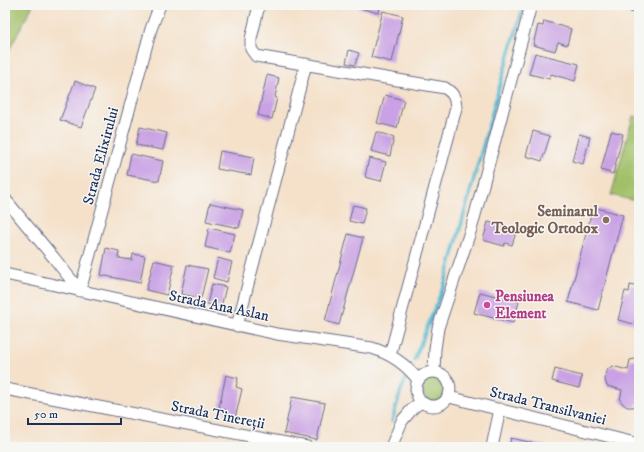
<svg xmlns="http://www.w3.org/2000/svg" width="644" height="452" font-family="'IM FELL DW Pica',serif">
<style>
.green{fill:#a1c068;stroke:#5e7863}
.lines{fill:none;stroke-linecap:round;stroke-linejoin:round}
.stream{stroke:#55bad3;stroke-width:3.5}
.building{fill:#c9a1e4}
.minor-casing{stroke:#676d84;stroke-width:13}
.minor{stroke:#fff;stroke-width:11}
.education-dot{fill:#8d6e63;stroke:#f6f6f2;stroke-width:1.5}
.hotel-dot{fill:#d1479c;stroke:#f6f6f2;stroke-width:1.5}
.labels{text-anchor:middle;dominant-baseline:central;stroke-width:3;stroke-linejoin:round;paint-order:stroke}
.street-label{font-size:15px;fill:#1b2f5e;stroke:#f6f6f2}
.education-label{font-size:15px;font-weight:bold;fill:#785e54;stroke:#f6f6f2;text-anchor:end}
.hotel-label{font-size:15px;font-weight:bold;fill:#b23c85;stroke:#f6f6f2;text-anchor:start}
</style>
<rect width="100%" height="100%" fill="#f6f6f2"/>
<filter id="ink" filterUnits="userSpaceOnUse"><feTurbulence type="fractalNoise" baseFrequency=".025" numOctaves="2"/><feDisplacementMap in="SourceGraphic" scale="8" xChannelSelector="R" yChannelSelector="G"/><feConvolveMatrix kernelMatrix="1 2 1 2 8 2 1 2 1" color-interpolation-filters="sRGB"/></filter>
<filter id="wash" filterUnits="userSpaceOnUse"><feTurbulence type="fractalNoise" baseFrequency=".012" numOctaves="4" result="noise"/><feDisplacementMap in="SourceGraphic" scale="16" xChannelSelector="R" yChannelSelector="G"/><feGaussianBlur stdDeviation="0.9" result="paint"/><feColorMatrix in="noise" values="0 0 0 0 0 0 0 0 0 0 0 0 0 0 0 0 0 1.4 0 .05"/><feComposite in="paint" operator="in"/></filter>
<g filter="url(#wash)">
<rect width="100%" height="100%" fill="#f5e1ca"/>
<path class="green" d="M5 5H33L5 58Z
M633 116 639 117V202L611 195Z
M422 389a12 12 0 1 1 24 0a12 12 0 1 1-24 0Z"/>
<g class="lines">
<path class="stream" d="M414 360 445 283 499 88 524 5
M392 421 401 390 406 379"/>
</g>
<g id="blocks">
<path class="building" d="M359 5H380L379 13 359 8Z
M632 5H639V14L630 12Z
M383 11 403 16 392 62 371 57Z
M544 21 571 29 567 45 558 42 555 51 533 45 538 25 543 26Z
M349 50 359 53 355 65 346 63Z
M535 53 579 64 575 81 551 74 550 79 529 74Z
M267 75 279 78 275 97 277 98 272 119 258 115Z
M75 81 95 89 81 127 60 120Z
M385 95 404 100 397 128 377 123Z
M140 127 167 133 163 150 136 145Z
M533 131 550 136 542 161 526 156Z
M611 131 623 134 613 174 601 170Z
M376 132 394 137 390 156 371 151Z
M579 134 590 137 583 164 572 161Z
M220 151 254 157 251 175 217 169Z
M131 154 163 161 159 181 127 175Z
M369 158 386 162 381 181 365 177Z
M210 203 243 210 239 228 206 221Z
M353 205 366 208 362 224 349 221Z
M593 207 623 215 598 310 568 302Z
M488 222 517 229 512 245 505 243 504 246 483 240Z
M209 228 235 234 230 253 205 247Z
M348 234 363 238 339 325 325 321Z
M106 248 119 251 118 258 132 260 133 254 145 256 140 283 101 275Z
M218 258 232 262 227 282 213 278Z
M154 260 174 265 167 295 146 290Z
M187 265 208 269 201 298 181 294Z
M212 284 226 287 221 307 207 304Z
M630 285 639 287V319L636 318 634 324 618 320 625 291 629 292Z
M480 292 519 302 513 323 474 313Z
M635 359H639V396L637 406 632 407H627L623 404 620 400 622 390 607 386 605 380 606 374 608 369 612 366 628 370 630 360Z
M555 369 582 376 579 388 552 381Z
M226 375 238 378 236 387 242 389 235 419 229 417V414L225 413 226 410 219 408Z
M292 397 325 403 317 440 284 433Z
M511 438 547 446V447H509Z"/>
</g>
</g>
<g filter="url(#ink)">
<use href="#blocks" fill-opacity="0" stroke="#676d84" stroke-width="1"/>
<g class="lines">
<g class="minor-casing">
<path id="minor" d="M259 5 251 39V49L256 56 445 88C454 94 455 97 456 108L390 355
M5 199 54 258 80 291
M5 274 277 334 372 348C391 354 406 364 418 380
M80 291 151 29 160 5
M237 326 306 64
M434 371 435 349 438 328 472 226 531 5
M416 389a17 17 0 1 1 34 0a17 17 0 1 1-34 0Z
M5 389 307 447
M449 397 639 444
M391 447 402 421 413 408 421 402
M492 447 500 409"/>
</g>
<use href="#minor" class="minor"/>
</g>
</g>
<circle class="education-dot" cx="606" cy="220" r="4"/>
<circle class="hotel-dot" cx="487" cy="305" r="4"/>
<g class="labels">
<g class="street-label">
<text transform="translate(101 156) rotate(-75)">Strada Elixirului</text>
<text transform="translate(219 306) rotate(12)">Strada Ana Aslan</text>
<text transform="translate(548 406) rotate(14)">Strada Transilvaniei</text>
<text transform="translate(218 415) rotate(11)">Strada Tinereții</text>
</g>
<g class="education-label">
<text x="598" y="211">Seminarul<tspan x="598" dy="17">Teologic Ortodox</tspan></text>
</g>
<g class="hotel-label">
<text x="495" y="296">Pensiunea<tspan x="495" dy="17">Element</tspan></text>
</g>
</g>
<rect width="644" height="452" fill="none" stroke="#f6f6f2" stroke-width="20"/>
<path d="M28 418v6h93v-6" fill="none" stroke="#1b2f5e" stroke-width="2"/>
<text x="34" y="418" font-size="12" fill="#1b2f5e" stroke="#f6f6f2" stroke-width="3" paint-order="stroke">50 m</text>
</svg>
